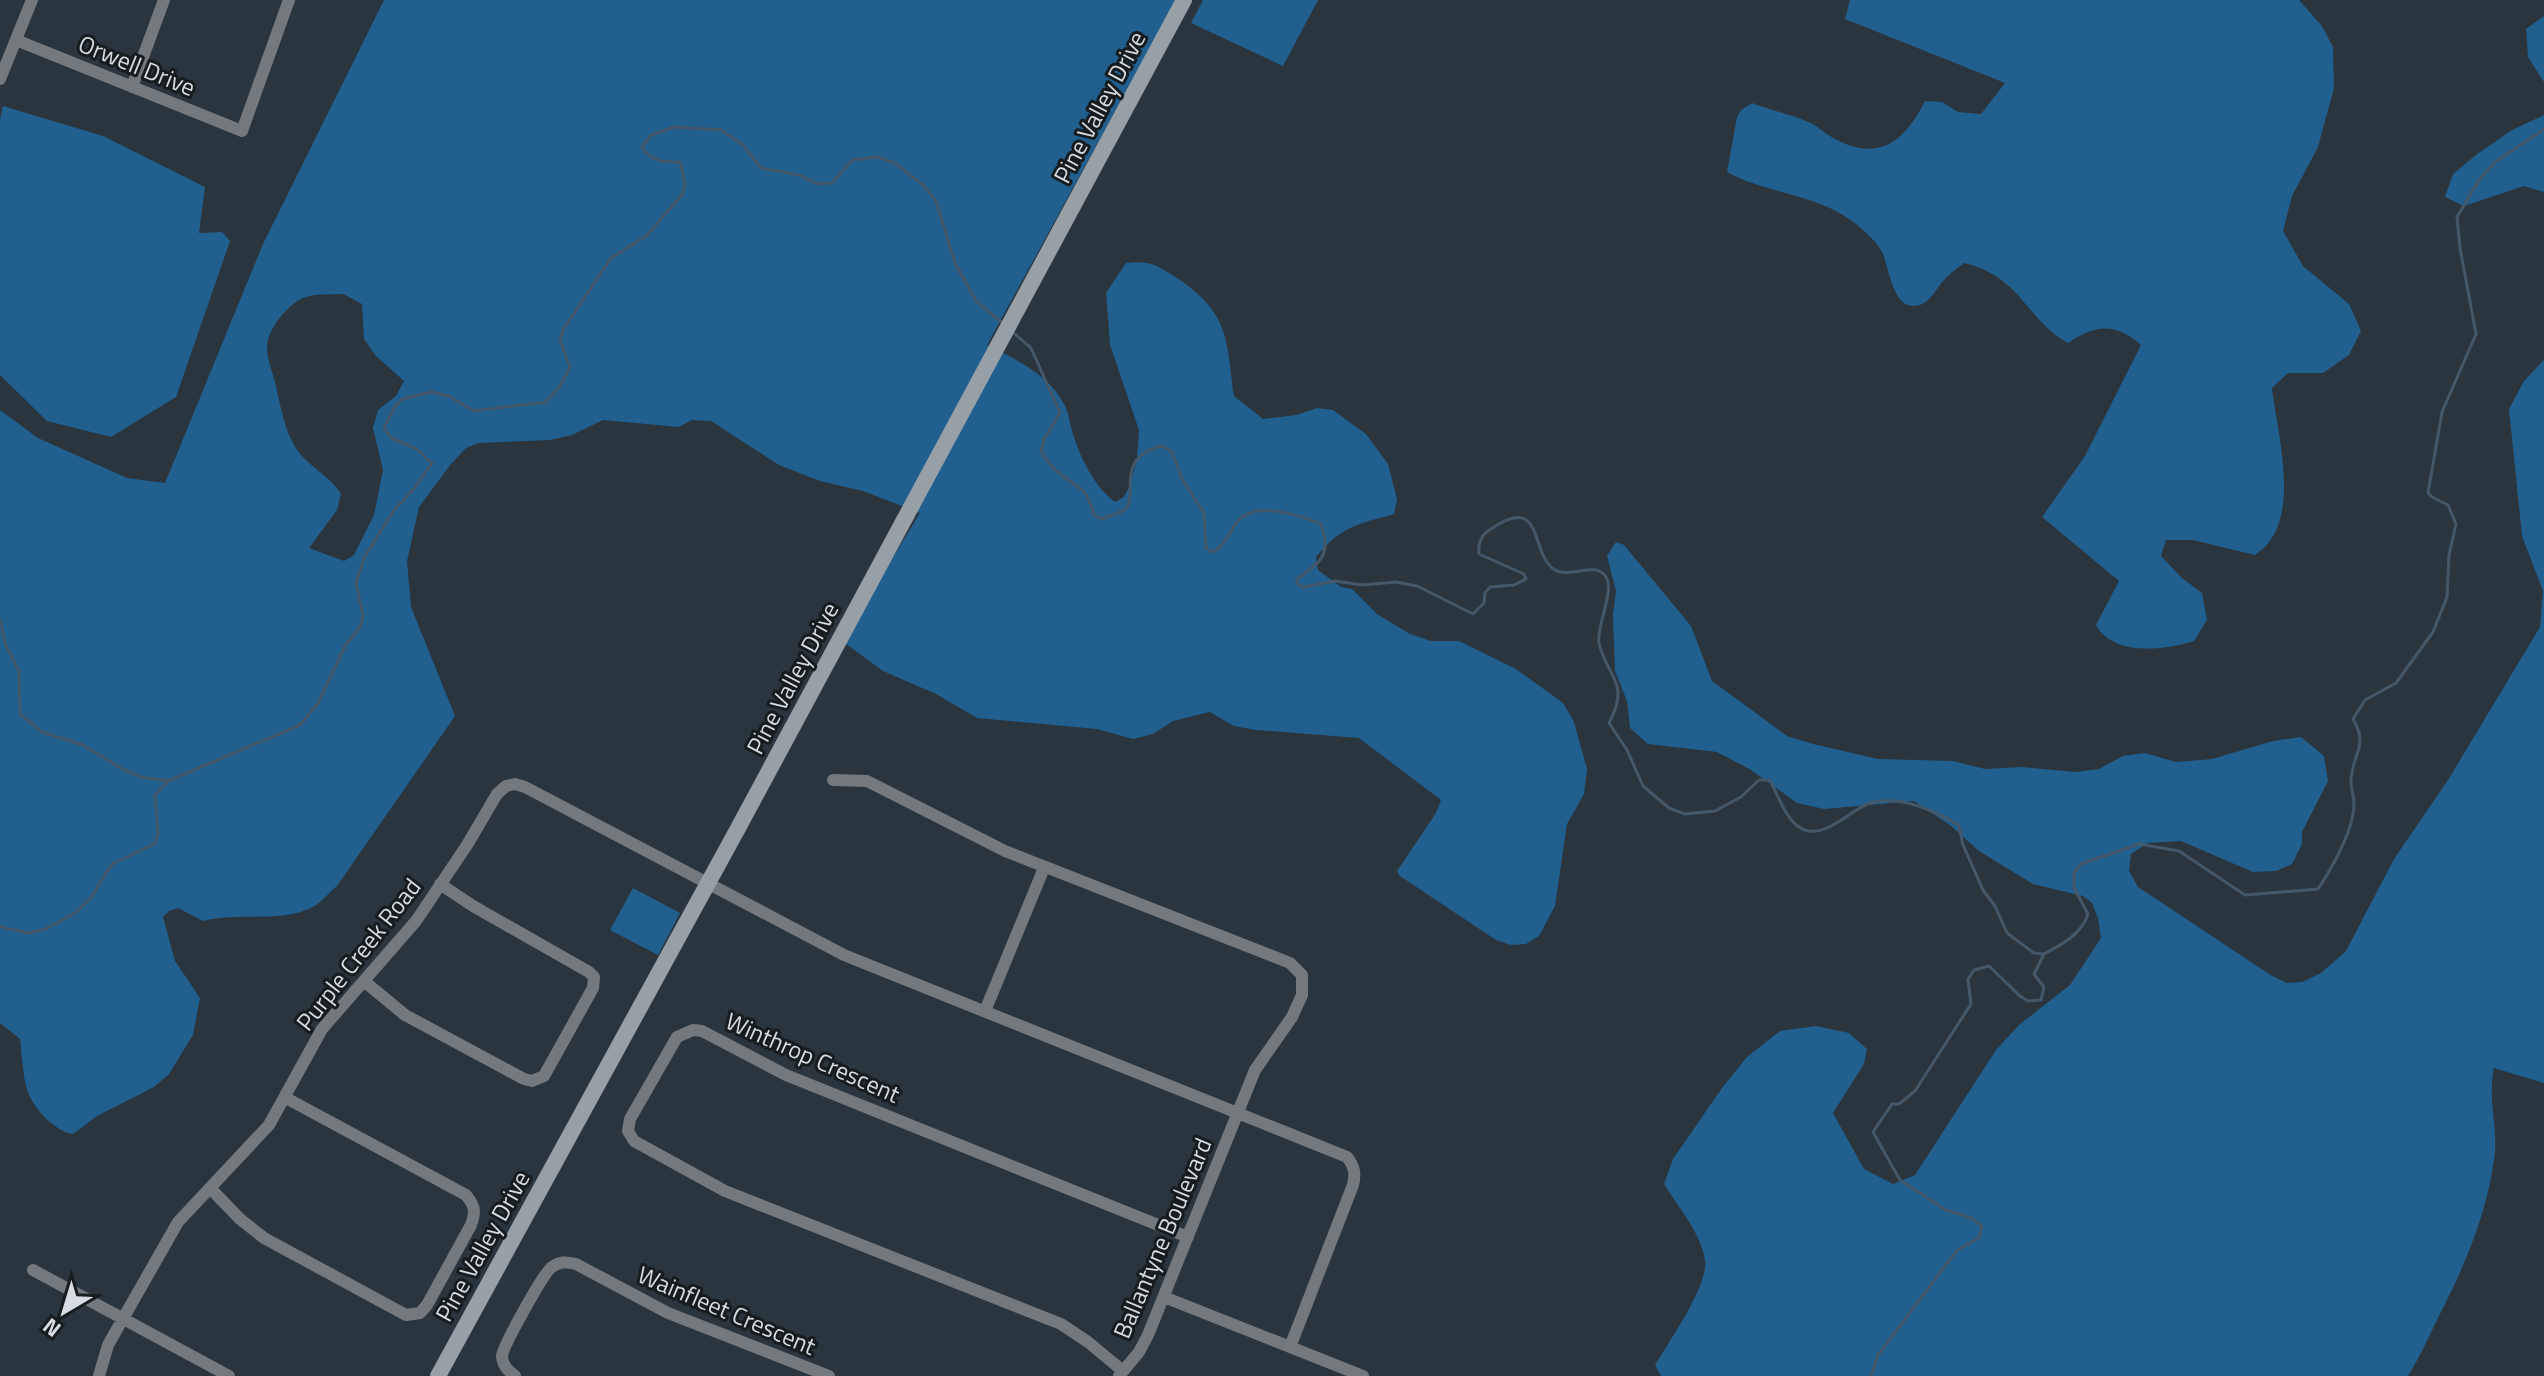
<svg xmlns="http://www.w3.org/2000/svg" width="2544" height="1376" font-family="'Titillium Web',sans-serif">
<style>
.green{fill:#215f8f;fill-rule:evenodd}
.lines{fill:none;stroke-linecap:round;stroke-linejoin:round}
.stream{stroke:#445869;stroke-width:3}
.street{stroke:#74797d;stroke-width:12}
.secondary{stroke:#98a0a7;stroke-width:16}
.labels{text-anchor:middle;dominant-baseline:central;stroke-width:6;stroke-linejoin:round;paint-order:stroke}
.street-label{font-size:24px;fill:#d6dce1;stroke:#171c1f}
</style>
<rect width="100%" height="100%" fill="#2b353d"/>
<path class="green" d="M384 0H1176L987 345C1016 360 1048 373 1064 404 1069 413 1070 425 1073 434 1081 459 1094 486 1115 502L1124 497 1130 485 1137 459 1139 430 1110 345 1106 293 1126 263C1150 260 1157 265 1177 278 1230 314 1226 338 1234 396L1263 419 1296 415 1317 408 1333 410 1366 434 1388 464 1397 499 1394 514C1356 525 1343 525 1316 557L1318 570 1341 587 1352 589 1377 614 1410 634 1431 641H1459L1516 669 1563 703 1574 722 1587 769 1584 794 1567 824 1555 906 1539 936 1526 944 1511 945 1496 940 1400 876 1397 871 1436 813 1441 800 1359 738 1256 730 1234 726 1210 712 1173 721 1153 734 1133 739 1097 729 977 718 936 694 883 671 842 641 920 513 863 491 820 481 779 465 711 421 692 420 679 427 603 420 572 435 550 440 478 443 466 448 451 464 419 507 407 561 411 607 455 716 337 886C329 892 322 902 313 907 279 924 239 911 203 921L178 908 169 911 163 917 175 961 200 998 193 1035 169 1074 154 1087 97 1116 73 1134C57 1132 37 1112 30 1097 23 1084 22 1054 20 1039L0 1023V410L38 438 127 478 165 483 263 244ZM343 294 362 304 364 339 376 356 404 381 396 396 378 410 373 428 383 470 374 515 354 555 344 561 309 548 337 510 341 494C331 477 313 469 301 455 286 437 282 412 277 391 275 377 267 362 267 348 267 337 272 329 278 320 301 292 309 295 343 294Z
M1203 0H1318L1283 66 1191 23Z
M1850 0H2299L2322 26 2333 47 2334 88 2318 147 2292 196 2283 231 2303 266 2349 304 2361 331 2349 355 2323 373H2288L2272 388C2277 430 2298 506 2269 542 2266 547 2260 551 2255 555L2193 540H2166L2161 556 2182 578 2202 593 2207 620 2194 641C2165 650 2114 657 2096 625L2119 581 2042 517 2085 456 2141 345C2115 323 2097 324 2068 343 2026 320 2021 276 1964 263 1958 268 1950 273 1945 279 1936 288 1929 306 1914 306 1892 307 1889 266 1882 252 1878 243 1868 235 1862 229 1823 193 1771 196 1727 172L1737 117 1741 110 1752 103C1771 110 1792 115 1811 123 1820 128 1828 136 1837 140 1881 162 1905 140 1925 101L1942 102 1958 112 1981 114 2005 83 1845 19Z
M2544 16V82L2528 57 2526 29Z
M3 106 103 136 205 187 199 233 222 232 230 241 176 397 111 437 47 421 0 375V120Z
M2544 115V192L2524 186 2464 206 2445 197 2453 174 2476 155 2512 130Z
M2544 360V1083L2494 1068C2487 1099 2499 1128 2494 1160 2486 1216 2465 1265 2439 1316 2429 1336 2420 1357 2408 1376H1661L1655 1365C1668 1343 1709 1285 1705 1260 1701 1233 1678 1207 1664 1184L1673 1159 1722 1088 1747 1057 1780 1031 1816 1026 1849 1033 1867 1049 1864 1064 1833 1113 1864 1169 1893 1184 1915 1175 1996 1050 2019 1025 2070 985 2101 938 2098 918 2092 903 2083 896 2033 884 1979 851 1950 825 1914 801 1824 809 1797 803 1751 770 1717 752 1648 744 1630 728 1627 701 1615 671 1613 615 1616 591 1607 556 1616 542 1624 545 1691 626 1712 681 1787 736 1813 744 1878 759 1953 761 1985 769 2022 767 2075 772 2099 769 2123 756 2145 753 2176 762 2212 759 2273 741 2301 737 2324 756 2328 781 2302 832V844L2292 864 2276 871 2253 872 2181 841 2148 843 2131 854 2129 871 2138 887 2272 976 2287 983 2302 982 2321 973 2346 951 2394 859 2448 780 2540 627 2543 591 2522 536 2509 409 2524 381Z
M633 888 680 913 658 955 610 930Z"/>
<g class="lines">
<path class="stream" d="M1015 334 1031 348 1060 413 1044 439 1041 452C1046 458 1051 467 1058 472 1080 491 1085 483 1094 515L1101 519C1108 516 1119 514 1125 509 1139 497 1113 456 1163 446L1172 452 1182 479 1204 513 1206 548 1213 552C1225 546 1229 532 1237 522 1253 500 1300 515 1321 524 1332 555 1321 562 1297 579V583L1303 587 1335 581 1362 585 1396 582 1417 586 1473 614 1484 603 1485 593 1490 587 1514 585 1526 579 1524 574 1479 554C1478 542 1481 535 1491 529 1545 492 1529 554 1555 570 1571 579 1595 560 1606 577 1615 591 1596 626 1599 643 1607 678 1631 682 1609 723L1627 750 1643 786 1669 808 1685 814 1715 811 1741 797 1759 780H1770C1786 813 1797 849 1838 822 1848 816 1859 807 1870 803 1898 794 1935 811 1959 825L1963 845 1983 890 1995 906 2007 933 2034 953 2044 954
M0 619 5 643 19 671 20 714 42 732 83 745 122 769 141 777 168 781
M0 927 29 933 46 929 75 913 90 899 112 864 154 844 158 835 155 795 168 781 300 725 318 703 345 646 360 627 363 616 356 583 364 558 394 510 413 490 432 463 415 448 391 438 384 427 396 405 402 399 431 392 449 396 474 411 546 402 560 386 570 367 560 340 563 330 611 258 646 236 682 195 685 183 680 162C664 162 651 162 642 147L651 135 675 127 721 130 743 145 761 168 800 175 817 184 832 183 852 160 878 157 895 163 923 185 936 201 955 263 976 301 1001 322
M2044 954C2061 945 2082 934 2088 914L2074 888V873L2081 864 2139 844 2179 851 2245 895 2318 889C2332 868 2354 830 2354 803 2354 795 2350 787 2351 779 2353 753 2369 745 2353 719L2365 700 2396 683 2433 632 2447 597 2449 555 2456 524 2448 505 2432 497 2428 493 2442 412 2476 334 2460 248 2457 217 2479 180 2495 162 2544 129
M1871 1376 1878 1355 1957 1250 1979 1238 1982 1226 1971 1218 1946 1210 1900 1180 1873 1132 1892 1104H1899L1915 1091 1971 1004 1968 979 1974 970 1989 966 2020 996 2028 1001 2041 1000 2044 987 2034 974 2044 954"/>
<path class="street" d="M16 40 242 131 289 0
M0 79 32 0
M132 87 164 0
M833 780 867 781 1005 851 1290 963 1302 975V995L1292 1017 1255 1070 1148 1335 1139 1352 1119 1376
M365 982 405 1015 524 1079 532 1081 544 1076 593 988 594 977 589 972 473 906 440 884
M985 1011 1044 868
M210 1188 240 1219 264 1238 406 1315 420 1313 427 1305 471 1225C476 1211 475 1206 466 1195L286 1098
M33 1270 229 1376
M1164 1297 1363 1376
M1123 1371 1088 1342 1061 1324 725 1191 634 1141 628 1131 630 1119 677 1037 693 1030 702 1031 786 1075 1188 1237
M99 1376 108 1345 178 1222 269 1125 322 1029 416 921 467 845 497 794 506 786 515 784 525 787 844 955 1347 1157C1354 1166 1356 1173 1353 1185L1290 1347
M515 1376C508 1371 502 1365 502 1356 503 1346 544 1272 552 1267 560 1261 567 1262 576 1264L668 1313 829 1376"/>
<path class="secondary" d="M438 1376 736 832 1184 0"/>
</g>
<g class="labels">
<g class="street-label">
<text transform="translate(137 65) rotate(22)">Orwell Drive</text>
<text transform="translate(1099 107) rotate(-62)">Pine Valley Drive</text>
<text transform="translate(792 678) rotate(-62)">Pine Valley Drive</text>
<text transform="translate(358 954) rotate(-52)">Purple Creek Road</text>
<text transform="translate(813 1057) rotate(24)">Winthrop Crescent</text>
<text transform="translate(1162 1238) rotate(-67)">Ballantyne Boulevard</text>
<text transform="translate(482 1246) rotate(-61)">Pine Valley Drive</text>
<text transform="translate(727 1310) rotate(23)">Wainfleet Crescent</text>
</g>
</g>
<g transform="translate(64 1312) rotate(218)" stroke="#171c1f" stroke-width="6" paint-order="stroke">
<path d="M0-6L14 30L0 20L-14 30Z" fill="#d6dce1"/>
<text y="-12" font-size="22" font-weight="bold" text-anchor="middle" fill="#d6dce1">N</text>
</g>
</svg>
